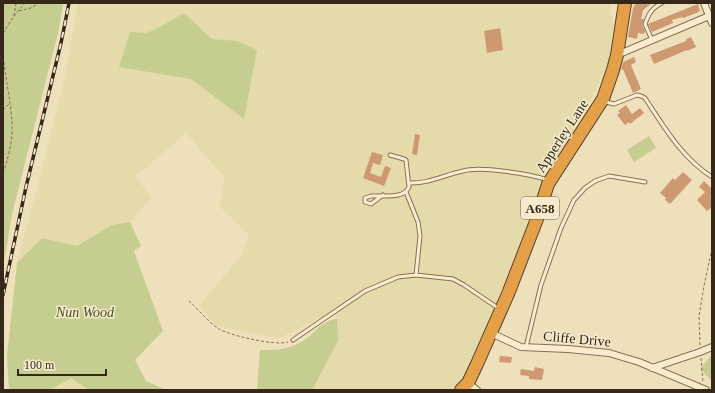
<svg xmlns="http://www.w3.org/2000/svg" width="715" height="393" font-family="'Times New Roman',serif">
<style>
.farmland{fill:#e5dbaa}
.green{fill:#c5cd90}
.building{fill:#ce9871}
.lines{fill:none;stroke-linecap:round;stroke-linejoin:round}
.lane-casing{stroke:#877055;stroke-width:5}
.street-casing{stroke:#877055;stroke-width:8}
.highway-casing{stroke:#543e2a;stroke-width:14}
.path{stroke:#877055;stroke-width:1;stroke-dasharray:3 2;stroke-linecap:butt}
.lane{stroke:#faedcf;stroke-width:3}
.street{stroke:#faedcf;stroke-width:6}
.highway{stroke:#e3a048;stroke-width:12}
.rail-casing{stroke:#35281b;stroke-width:3.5}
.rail{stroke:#f6eacc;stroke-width:2;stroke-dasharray:6;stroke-linecap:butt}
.labels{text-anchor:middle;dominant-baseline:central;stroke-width:3;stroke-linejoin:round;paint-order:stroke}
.shield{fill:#f6eacc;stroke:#6f6250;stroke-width:1}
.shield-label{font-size:13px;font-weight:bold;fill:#35281b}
.street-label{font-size:14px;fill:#35281b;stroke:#f6eacc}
.park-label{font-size:14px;font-style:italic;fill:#465221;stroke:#f6eacc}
</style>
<rect width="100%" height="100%" fill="#efe0bc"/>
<path class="farmland" d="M78 3H609L614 26 609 62 584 114 542 179 522 241 481 342 461 380 451 390H312L338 341 336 310 278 339 214 325 199 305 242 255 249 235 219 206 225 178 186 133 136 176 151 198 130 222 112 225 77 246 42 238 17 263 39 181 66 72Z
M71 378 89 390H50Z"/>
<path class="green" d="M3 3H63L59 29 12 214 3 268Z
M182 14 186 15 212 39 237 41 257 50 244 119 191 79 119 67 130 32 146 33 156 29Z
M649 136 656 148 634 162 627 150Z
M130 222 141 246 134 251 163 331 135 360 146 381 166 390H89L71 378 50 390H9L7 356 17 263 42 238 77 246 112 225Z
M337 319 338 341 312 390H257L260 350C278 350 287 350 303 341 315 334 322 320 337 319Z
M712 354V381L700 369Z"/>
<path class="building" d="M636 3H652L643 10 641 19H644L642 25 645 31 644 34 638 33 637 39 628 37 633 8Z
M698 4 700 11H698L699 12 683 18 682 17 672 20 673 23 652 32 648 24Z
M500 28 503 50 487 53 484 31Z
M691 37 696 47 687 51V50L654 64 650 55 686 41V39Z
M634 57 636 62 631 65 641 89 633 93 623 69 621 70 623 62Z
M626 105 632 114 640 108 644 113 630 124 629 122 625 125 617 115 620 113 618 111Z
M415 134 420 135 417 155 412 154Z
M372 152 383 155 380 165 373 163 370 173 381 177 385 166 391 168 384 186 363 178Z
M683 172 692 180 670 204 665 200 666 198 660 193 673 178 675 180Z
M704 181 712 189V207L707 211 697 200 705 192 699 187Z
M500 356 512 357 511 363 499 362Z
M535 367 544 369 542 380 529 379V376L520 375 521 369 534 371Z"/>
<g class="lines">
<g class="lane-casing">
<path id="lane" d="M652 40 645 24C649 13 652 8 662 3
M606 102 614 104 637 95 641 96 645 98C664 127 682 158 712 177
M409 183C428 184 444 175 463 171 481 166 531 174 548 180
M406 192 418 222 420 236 416 275
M383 195 371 204 365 202V198L371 196C382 195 403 200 409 187L406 160 404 159 390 155
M293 340 365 291 398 277 416 275 453 279 464 285 498 308
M526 347 541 285 561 228 574 200 585 188 595 181 609 176 645 182"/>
</g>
<g class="street-casing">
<path id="street" d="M704 3 712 23
M617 55 709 16
M491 333 521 347 568 349 609 353 639 362 706 390
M652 368 700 352 712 347
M468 383 477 390"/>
</g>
<g class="highway-casing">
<path id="highway" d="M461 390 468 383 477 364 508 294 537 219 548 184 603 99 613 70 617 55 625 3"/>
</g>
<path class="path" d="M19 11 31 8 39 3
M14 16 16 3
M3 33 14 16 25 3
M3 52C5 80 13 107 12 135 11 148 7 161 3 174
M3 110 10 103
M189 301C198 309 209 323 219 329 231 336 276 346 288 342
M700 345 699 316 704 286 712 249
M701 358 703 383"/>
<use href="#lane" class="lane"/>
<use href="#street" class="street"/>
<use href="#highway" class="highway"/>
<g class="rail-casing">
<path id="rail" d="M3 295 26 187 61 43 69 3"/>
</g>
<use href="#rail" class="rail"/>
</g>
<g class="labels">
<rect class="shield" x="521" y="197" width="38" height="22" rx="3"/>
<g class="shield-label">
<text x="540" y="208">A658</text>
</g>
<g class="street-label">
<text transform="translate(562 136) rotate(-57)">Apperley Lane</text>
<text transform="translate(577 339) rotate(5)">Cliffe Drive</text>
</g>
<g class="park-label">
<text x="85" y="312">Nun Wood</text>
</g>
</g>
<rect width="715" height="393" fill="none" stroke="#35281b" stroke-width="8"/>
<path d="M18 369v6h88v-6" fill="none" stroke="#35281b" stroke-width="2"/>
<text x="24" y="369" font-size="12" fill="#35281b" stroke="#f6eacc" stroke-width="3" paint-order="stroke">100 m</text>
</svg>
